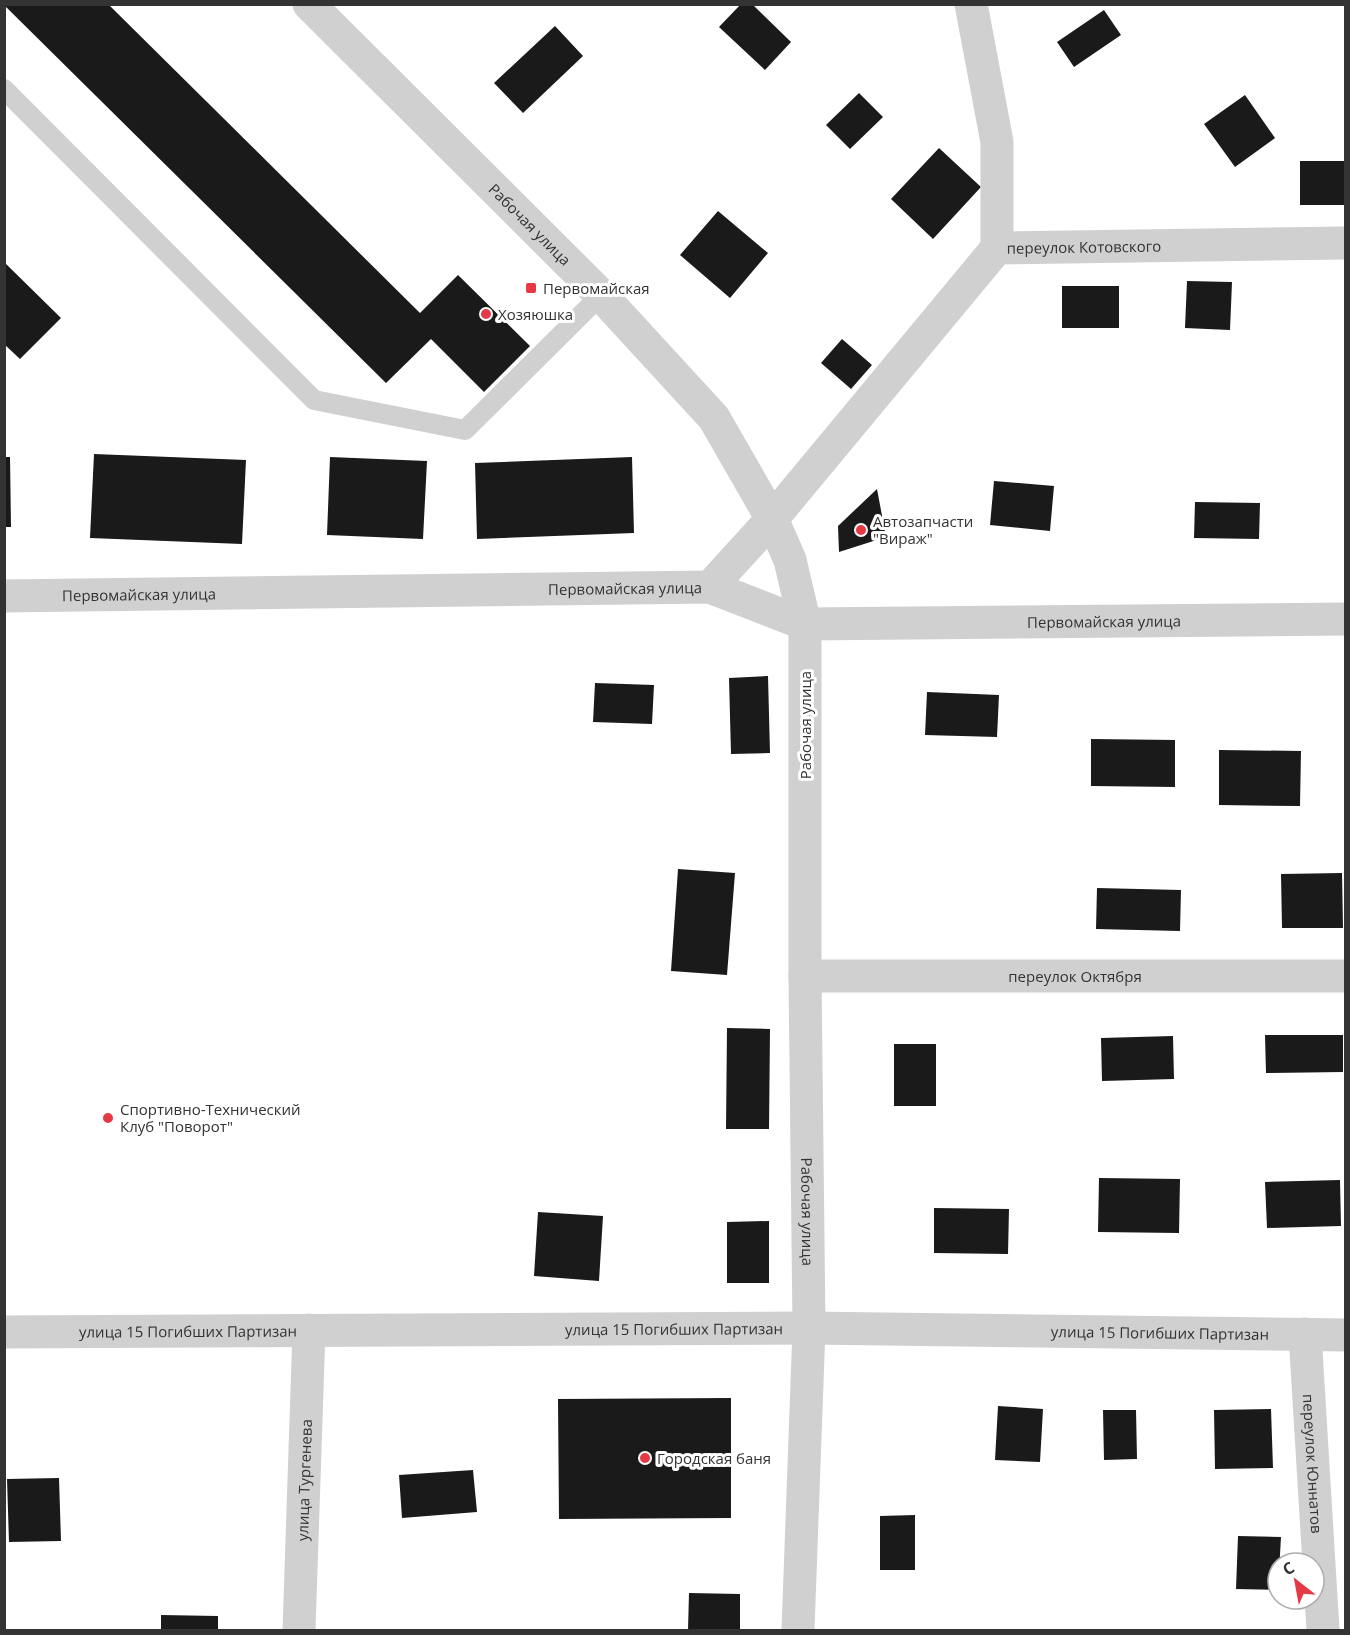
<svg xmlns="http://www.w3.org/2000/svg" width="1350" height="1635" font-family="'Open Sans',sans-serif">
<style>
.building{fill:#1a1a1a}
.lines{fill:none;stroke-linecap:round;stroke-linejoin:round}
.service{stroke:#d0d0d0;stroke-width:20}
.minor{stroke:#d0d0d0;stroke-width:33}
.tertiary{stroke:#d0d0d0;stroke-width:33}
.poi-dot{fill:#e63946;stroke:#fff;stroke-width:2}
.labels{text-anchor:middle;dominant-baseline:central;stroke-width:6;stroke-linejoin:round;paint-order:stroke}
.street-label{font-size:15px;fill:#333;stroke:#fff}
.poi-label{font-size:15px;fill:#333;stroke:#fff;text-anchor:start}
</style>
<rect width="100%" height="100%" fill="#fff"/>
<path class="building" d="M108 4 420 313 458 275 530 346 484 392 431 339 386 383 4 5Z
M741 4H752L791 42 765 70 719 27Z
M1104 10 1121 35 1074 67 1057 42Z
M555 26 583 56 523 113 494 83Z
M859 93 883 117 850 149 826 125Z
M1245 95 1275 138 1235 167 1204 124Z
M939 148 981 187 933 239 891 199Z
M1300 161H1346V205H1300Z
M718 211 768 253 730 298 680 255Z
M4 262 61 318 20 359 4 344Z
M1187 281 1232 282 1230 330 1185 328Z
M1062 286H1119V328H1062Z
M842 339 872 365 851 389 821 363Z
M94 454 246 460 242 544 90 538Z
M4 457H10L11 527H4Z
M330 457 427 461 423 539 327 535Z
M632 457 634 533 477 539 475 463Z
M994 481 1054 486 1050 531 990 525Z
M877 489 886 537 839 552 838 526Z
M1195 502 1260 503 1259 539 1194 538Z
M768 676 770 753 731 754 729 678Z
M595 683 654 685 652 724 593 722Z
M927 692 999 695 997 737 925 735Z
M1091 739 1175 740V787L1091 786Z
M1219 750 1301 751 1300 806 1219 805Z
M678 869 735 873 727 975 671 971Z
M1342 873 1343 928H1282L1281 874Z
M1097 888 1181 890 1180 931 1096 929Z
M727 1028 770 1029 769 1129H726Z
M1265 1035H1343V1072L1266 1073Z
M1173 1036 1174 1079 1102 1081 1101 1038Z
M894 1044H936V1106H894Z
M1099 1178 1180 1179 1179 1233 1098 1232Z
M1340 1180 1341 1226 1267 1228 1265 1182Z
M934 1208 1009 1209 1008 1254 934 1253Z
M538 1212 603 1216 599 1281 534 1276Z
M769 1221V1283H727V1222Z
M731 1398V1518L559 1519 558 1399Z
M998 1406 1043 1409 1040 1462 995 1460Z
M1271 1409 1273 1468 1215 1469 1214 1410Z
M1103 1410H1136L1137 1459 1104 1460Z
M473 1470 477 1512 402 1518 399 1475Z
M59 1478 61 1541 9 1542 7 1479Z
M915 1515V1570H880V1516Z
M1238 1536 1281 1537 1278 1590 1236 1589Z
M689 1593 740 1594V1630H688Z
M161 1615 218 1616V1630H161Z"/>
<g class="lines">
<path class="service" d="M4 89 314 400 465 430 601 295"/>
<g class="minor">
<path d="M971 4 997 142V248"/>
<path id="s1" d="M997 248 1346 243"/>
<path d="M710 587 772 519 997 248"/>
<path id="s2" d="M4 596 710 587 805 624 1346 619"/>
<path id="s3" d="M805 976H1346"/>
<path id="s4" d="M4 1332 809 1328 1346 1335"/>
<path id="s5" d="M1305 1334 1323 1630"/>
<path id="s6" d="M299 1630 309 1330"/>
<path d="M798 1630 809 1328"/>
</g>
<path class="tertiary" id="s7" d="M309 4 601 295 714 418 772 519 790 560 805 624V976L809 1328"/>
</g>
<g class="poi-dot">
<rect x="525" y="282" width="12" height="12" rx="3"/>
<circle cx="486" cy="314" r="6"/>
<circle cx="861" cy="530" r="6"/>
<circle cx="108" cy="1118" r="6"/>
<circle cx="645" cy="1458" r="6"/>
</g>
<g class="labels">
<g class="street-label">
<text stroke="none"><textPath href="#s7" startOffset="312">Рабочая улица</textPath></text>
<text stroke="none"><textPath href="#s1" startOffset="87">переулок Котовского</textPath></text>
<text stroke="none"><textPath href="#s2" startOffset="621">Первомайская улица</textPath></text>
<text stroke="none"><textPath href="#s2" startOffset="135">Первомайская улица</textPath></text>
<text stroke="none"><textPath href="#s2" startOffset="1107">Первомайская улица</textPath></text>
<text transform="translate(805 725) rotate(-90)">Рабочая улица</text>
<text stroke="none"><textPath href="#s3" startOffset="270">переулок Октября</textPath></text>
<text stroke="none"><textPath href="#s7" startOffset="1394">Рабочая улица</textPath></text>
<text stroke="none"><textPath href="#s4" startOffset="670">улица 15 Погибших Партизан</textPath></text>
<text stroke="none"><textPath href="#s4" startOffset="184">улица 15 Погибших Партизан</textPath></text>
<text stroke="none"><textPath href="#s4" startOffset="1156">улица 15 Погибших Партизан</textPath></text>
<text stroke="none"><textPath href="#s5" startOffset="130">переулок Юннатов</textPath></text>
<text stroke="none"><textPath href="#s6" startOffset="150">улица Тургенева</textPath></text>
</g>
<g class="poi-label">
<text x="543" y="288">Первомайская</text>
<text x="498" y="314">Хозяюшка</text>
<text x="873" y="521">Автозапчасти<tspan x="873" dy="17">"Вираж"</tspan></text>
<text x="120" y="1109">Спортивно-Технический<tspan x="120" dy="17">Клуб "Поворот"</tspan></text>
<text x="657" y="1458">Городская баня</text>
</g>
</g>
<rect width="1350" height="1635" fill="none" stroke="#333333" stroke-width="12"/>
<g transform="translate(1296 1581) rotate(329)"><circle r="28" fill="#ffffff" stroke="#adadad" stroke-width="1.5"/>
<path d="M0-4.5L10 22L0 15L-10 22Z" fill="#e63946"/>
<text y="-9" font-size="16" font-weight="bold" text-anchor="middle" fill="#333333">С</text>
</g>
</svg>
